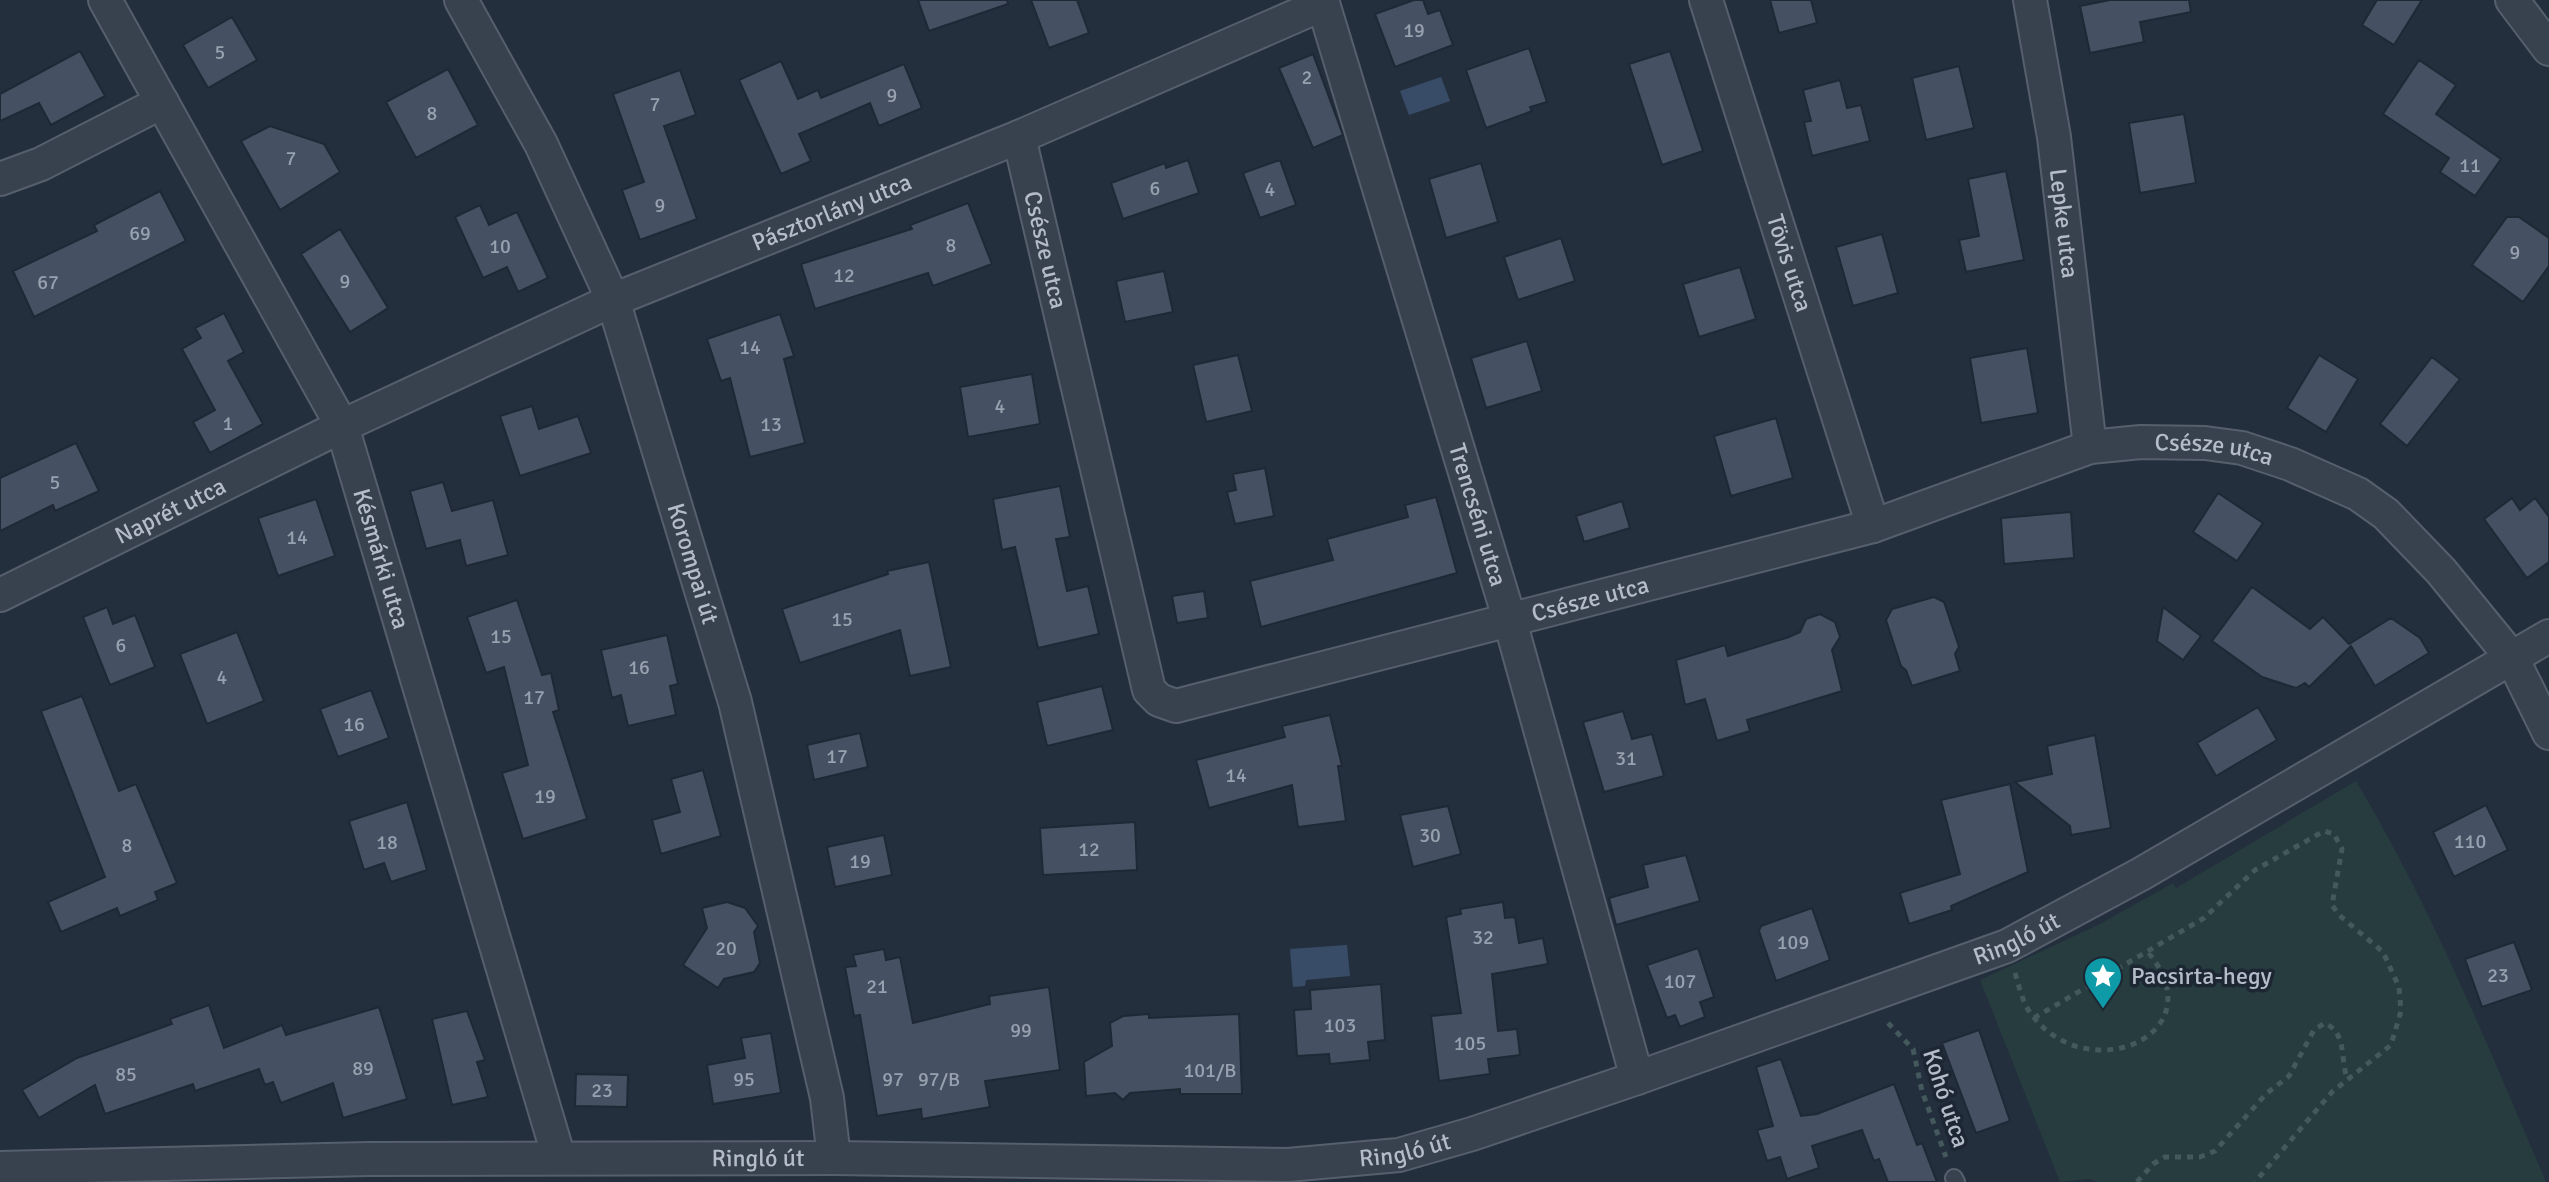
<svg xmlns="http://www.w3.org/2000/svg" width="2549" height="1182" font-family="Signika,sans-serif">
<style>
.green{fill:#263c3f}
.water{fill:#394c67}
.building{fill:#455162;stroke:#1f2835;stroke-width:2}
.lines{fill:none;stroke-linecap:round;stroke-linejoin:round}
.service-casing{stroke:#565f6c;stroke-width:20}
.minor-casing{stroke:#565f6c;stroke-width:36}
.path{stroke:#44595c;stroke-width:5;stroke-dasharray:6 6;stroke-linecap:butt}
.service{stroke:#38414e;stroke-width:16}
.minor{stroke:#38414e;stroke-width:32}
.labels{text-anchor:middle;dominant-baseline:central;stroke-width:7;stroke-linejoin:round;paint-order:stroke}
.number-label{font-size:20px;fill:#98a1af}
.street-label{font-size:24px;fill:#b4bcc9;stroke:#1d2633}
.poi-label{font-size:24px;fill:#b4bcc9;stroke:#1d2633;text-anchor:start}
</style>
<rect width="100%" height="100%" fill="#242f3e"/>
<path class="green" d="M2356 781C2432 908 2488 1046 2546 1182H2098L2089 1179 2060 1182 1980 980 2100 924 2173 883 2176 888Z"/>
<path class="water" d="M1441 77 1450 101 1409 115 1400 91Z
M1347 945 1350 976 1306 980 1305 986 1293 987 1290 949Z"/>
<path class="building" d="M918 0H1007L1008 4 929 31Z
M1031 0H1077L1089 33 1049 48Z
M1414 0H1423L1428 14 1440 10 1453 45 1395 67 1375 14Z
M1770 0H1811L1817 23 1779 33Z
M2110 0H2189L2191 12 2140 22 2144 42 2090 53 2080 6Z
M2377 0H2422L2394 45 2362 25Z
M232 17 257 60 208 88 183 45Z
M1529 48 1547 102 1530 107 1532 111 1486 128 1466 70Z
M80 51 105 96 51 125 39 103 0 121V94Z
M1670 51 1703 151 1662 165 1629 64Z
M1313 54 1343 135 1313 148 1279 68Z
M2419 60 2456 85 2436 114 2501 159 2475 196 2440 172 2449 158 2383 114Z
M781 61 798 99 818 90 821 98 904 64 922 108 879 126 870 103 799 134 811 161 781 174 739 80Z
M1959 66 1974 128 1926 140 1912 78Z
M448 69 478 125 416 158 386 102Z
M680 70 696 115 664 126 697 219 640 240 622 190 644 182 613 94Z
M1840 80 1847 108 1861 105 1870 141 1812 156 1804 122 1811 121 1803 90Z
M2184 114 2196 183 2140 193 2129 123Z
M270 126 324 144 340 172 280 210 241 141Z
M1188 160 1199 193 1123 219 1111 183 1165 163 1166 168Z
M1280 160 1296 205 1260 218 1243 173Z
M1481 163 1498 222 1446 238 1429 179Z
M2006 171 2024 260 1966 272 1959 240 1979 236 1968 179Z
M160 191 186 241 34 317 13 271 97 231 94 225Z
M968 203 992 264 933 286 928 273 815 309 801 264 912 229 910 225Z
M480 205 489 225 517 212 548 278 518 292 507 267 483 278 455 217Z
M2507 217H2519L2549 238V266L2523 302 2472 265Z
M340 229 388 308 350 332 301 254Z
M1882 234 1898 293 1853 306 1836 247Z
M1561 238 1575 281 1518 300 1504 257Z
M1740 267 1756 319 1699 337 1683 284Z
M1164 271 1173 312 1125 322 1116 281Z
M224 313 244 352 228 361 263 424 210 453 193 422 215 410 182 349 201 338 195 328Z
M780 314 794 356 784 359 805 443 750 457 730 378 721 381 707 339Z
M1527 341 1542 391 1486 408 1471 358Z
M2027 348 2038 413 1981 423 1970 358Z
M1238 355 1252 411 1206 422 1193 365Z
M2319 355 2358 379 2326 432 2287 408Z
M2432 357 2460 379 2407 446 2380 424Z
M1032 374 1040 424 968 437 960 387Z
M532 406 539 429 578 416 591 453 520 476 500 416Z
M1776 418 1793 478 1731 496 1714 436Z
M76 443 99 491 55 511 53 505 0 531V478Z
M1265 468 1274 516 1235 524 1227 492 1236 490 1233 474Z
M443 482 452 511 493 500 508 555 466 566 460 540 426 549 410 491Z
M1060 486 1070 537 1056 539 1067 591 1088 586 1099 634 1038 648 1015 547 1002 550 993 499Z
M2218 493 2263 523 2237 561 2193 532Z
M1436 497 1457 573 1261 627 1250 581 1333 560 1327 539 1408 517 1405 505Z
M2512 498 2520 510 2535 498 2549 517V562L2527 578 2484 519Z
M316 499 335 556 278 576 258 518Z
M1622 501 1630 528 1584 542 1576 516Z
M2071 512 2074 558 2004 564 2001 518Z
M929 562 951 667 910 676 900 630 800 663 782 609 888 574 887 571Z
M2252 587 2310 629 2323 617 2349 644 2391 618 2420 638 2429 653 2375 686 2351 646 2309 687 2305 683 2296 688 2262 677 2212 641Z
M1204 591 1208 618 1177 623 1172 596Z
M1934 597 1944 602 1959 647 1955 654 1960 671 1912 686 1906 670 1901 666 1886 620 1892 609Z
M517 600 542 675 551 673 559 710 553 712 587 819 523 839 502 773 528 765 504 667 486 673 467 617Z
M107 607 113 624 135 615 155 667 110 685 83 617Z
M2163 607 2201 636 2183 660 2157 641Z
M1820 614 1835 622 1840 637 1832 650 1842 691 1747 720 1750 731 1717 741 1705 699 1685 705 1676 660 1725 645 1728 656 1789 637 1800 632 1806 619Z
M237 632 264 701 207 724 180 654Z
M667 635 678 684 670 686 676 715 628 726 621 695 612 698 601 650Z
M1102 686 1113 730 1047 746 1037 702Z
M371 690 389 738 338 757 320 709Z
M82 696 119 791 136 784 177 883 155 892 158 900 120 916 117 908 61 932 48 902 105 877 41 711Z
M2258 707 2277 740 2216 776 2197 743Z
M1623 711 1632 739 1652 734 1664 776 1604 792 1583 722Z
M1330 715 1342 766H1338L1346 821 1298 827 1292 785 1209 808 1196 760 1285 737 1282 726Z
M860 733 868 767 814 780 807 745Z
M2095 735 2111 828 2071 835 2070 826 2015 782 2052 774 2047 746Z
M703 770 721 836 661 854 652 820 680 812 671 779Z
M2010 784 2028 872 1951 906 1952 910 1909 924 1900 893 1960 874 1941 800Z
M407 802 427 870 391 882 384 863 364 870 349 821Z
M2486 805 2508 850 2454 877 2433 832Z
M1448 806 1461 854 1413 867 1400 815Z
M1135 822 1137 870 1043 875 1040 828Z
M884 835 892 875 835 887 827 847Z
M1686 855 1700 901 1616 925 1609 898 1648 887 1643 865Z
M727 902 745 908 758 926 754 932 760 963 754 972 724 979 718 988 683 965 707 928 702 908Z
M1503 902 1505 918 1515 917 1519 943 1543 938 1548 964 1492 974 1498 1031 1517 1029 1520 1055 1488 1059 1490 1074 1439 1081 1431 1016 1461 1013 1446 917 1461 914 1460 909Z
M1812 908 1830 960 1776 981 1759 931 1761 926Z
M2514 942 2532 990 2482 1007 2465 959Z
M1698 948 1714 997 1700 1002 1705 1017 1680 1027 1675 1015 1667 1018 1647 965Z
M884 949 886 960 900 957 913 1023 990 1004 989 996 1049 987 1060 1070 985 1081 990 1107 922 1119 921 1109 877 1116 860 1015 854 1016 845 967 856 966 853 955Z
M1381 984 1385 1040 1368 1042 1370 1060 1330 1064 1329 1054 1297 1056 1294 1010 1311 1009 1310 990Z
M209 1005 224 1048 282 1025 286 1035 379 1007 407 1099 343 1118 333 1083 281 1103 273 1082 265 1085 259 1069 195 1091 193 1084 105 1114 95 1085 39 1118 22 1090 77 1058 172 1024 170 1019Z
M467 1011 485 1060 477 1062 488 1097 452 1105 432 1019Z
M1149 1014V1018L1239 1014 1242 1094H1180V1089L1130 1093 1123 1100 1115 1093 1086 1096 1084 1062 1112 1046 1110 1023 1123 1016Z
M1979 1030 2010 1121 1976 1133 1942 1043Z
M771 1033 781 1093 713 1104 707 1065 745 1058 741 1038Z
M1781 1059 1801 1116 1817 1114 1894 1084 1917 1145 1922 1143 1937 1182H1888L1879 1159 1874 1161 1862 1130 1812 1146 1819 1168 1787 1179 1780 1157 1767 1161 1757 1130 1773 1126 1756 1067Z
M576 1074 628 1075 627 1107 575 1106Z"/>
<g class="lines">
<g class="service-casing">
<path id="service" d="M1954 1178 1956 1182"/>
</g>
<g class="minor-casing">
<g id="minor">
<path id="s1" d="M105 0 342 426 559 1158"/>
<path id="s2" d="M461 0 541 144 613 300 735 702 827 1098 834 1158"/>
<path id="s3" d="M1322 0 1510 621 1637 1078"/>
<path id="s4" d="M1706 0 1873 526"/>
<path id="s5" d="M2030 0 2054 137 2090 447"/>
<path d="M2512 0 2549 49"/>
<path id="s6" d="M1019 137 1149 690 1159 700 1176 706 1873 526 2090 447 2141 442 2205 443 2242 448 2290 464 2358 494 2386 514 2441 571 2512 658 2549 733"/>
<path d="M0 179 41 164 162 102"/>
<path id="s7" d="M0 595 342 426 613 300 1019 137 1323 4"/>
<path id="s8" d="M0 1168 368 1159 834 1158 1288 1165 1399 1155 1472 1134 1637 1078 2007 946 2141 874 2549 636"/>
</g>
</g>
<path class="path" d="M2015 973C2020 989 2023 1006 2035 1019 2094 1088 2217 1032 2147 951
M2034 1018 2204 918 2255 870 2324 831 2334 834 2342 849 2332 905 2339 915 2383 952 2399 987 2401 1011 2391 1045 2332 1092 2255 1182
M1888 1023 1913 1049 1922 1091 1946 1157
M2137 1182 2153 1164 2165 1157H2200L2215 1151 2266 1094 2289 1076 2314 1030 2325 1023C2347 1034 2340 1057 2347 1078"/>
<use href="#service" class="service"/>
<use href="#minor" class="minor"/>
</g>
<defs>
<g id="sight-pin" transform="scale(2)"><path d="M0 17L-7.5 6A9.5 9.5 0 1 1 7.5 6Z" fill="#0f9aa8" stroke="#1d2633"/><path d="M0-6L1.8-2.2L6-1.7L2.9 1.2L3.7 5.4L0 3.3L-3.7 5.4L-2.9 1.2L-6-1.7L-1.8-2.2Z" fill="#fff"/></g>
</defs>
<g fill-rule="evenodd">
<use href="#sight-pin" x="2103" y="976"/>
</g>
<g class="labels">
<g class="number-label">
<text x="1414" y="30">19</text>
<text x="220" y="52">5</text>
<text x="1307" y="77">2</text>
<text x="892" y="95">9</text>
<text x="655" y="104">7</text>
<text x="432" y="113">8</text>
<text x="291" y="158">7</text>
<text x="2470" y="165">11</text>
<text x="1155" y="188">6</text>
<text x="1270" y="189">4</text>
<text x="660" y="205">9</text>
<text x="140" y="233">69</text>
<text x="951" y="245">8</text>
<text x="500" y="246">10</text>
<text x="2515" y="252">9</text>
<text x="844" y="275">12</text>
<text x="345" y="281">9</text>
<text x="48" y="282">67</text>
<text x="750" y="347">14</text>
<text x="1000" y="406">4</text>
<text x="228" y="423">1</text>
<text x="771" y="424">13</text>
<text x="55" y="482">5</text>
<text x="297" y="537">14</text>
<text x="842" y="619">15</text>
<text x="501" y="636">15</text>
<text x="121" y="645">6</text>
<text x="639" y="667">16</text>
<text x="222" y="677">4</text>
<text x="534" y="697">17</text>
<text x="354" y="724">16</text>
<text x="837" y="756">17</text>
<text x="1626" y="758">31</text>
<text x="1236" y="775">14</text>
<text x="545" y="796">19</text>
<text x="1430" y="835">30</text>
<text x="2470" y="841">110</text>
<text x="387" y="842">18</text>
<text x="127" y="845">8</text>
<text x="1089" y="849">12</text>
<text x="860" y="861">19</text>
<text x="1483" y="937">32</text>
<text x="1793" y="942">109</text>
<text x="726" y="948">20</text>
<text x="2498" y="975">23</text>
<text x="1680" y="981">107</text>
<text x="877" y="986">21</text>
<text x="1340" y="1025">103</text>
<text x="1021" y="1030">99</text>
<text x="1470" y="1043">105</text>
<text x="363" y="1068">89</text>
<text x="1210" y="1070">101/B</text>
<text x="126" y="1074">85</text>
<text x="744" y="1079">95</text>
<text x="893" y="1079">97</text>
<text x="939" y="1079">97/B</text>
<text x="602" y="1090">23</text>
</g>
<g class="street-label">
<text stroke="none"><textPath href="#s7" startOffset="916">Pásztorlány utca</textPath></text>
<text stroke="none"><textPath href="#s5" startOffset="226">Lepke utca</textPath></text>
<text stroke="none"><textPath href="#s6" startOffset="116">Csésze utca</textPath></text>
<text stroke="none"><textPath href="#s4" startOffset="276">Tövis utca</textPath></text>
<text stroke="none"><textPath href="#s6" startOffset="1676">Csésze utca</textPath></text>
<text stroke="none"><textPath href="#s7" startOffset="190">Naprét utca</textPath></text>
<text stroke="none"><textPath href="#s3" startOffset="538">Trencséni utca</textPath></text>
<text stroke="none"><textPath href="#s1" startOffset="626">Késmárki utca</textPath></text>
<text stroke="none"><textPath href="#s2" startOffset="612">Korompai út</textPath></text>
<text stroke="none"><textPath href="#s6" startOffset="1028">Csésze utca</textPath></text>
<text stroke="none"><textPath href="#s8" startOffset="2054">Ringló út</textPath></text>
<text transform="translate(1946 1098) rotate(72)">Kohó utca</text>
<text stroke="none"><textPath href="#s8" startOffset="1406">Ringló út</textPath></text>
<text stroke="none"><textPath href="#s8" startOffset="758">Ringló út</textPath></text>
</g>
<g class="poi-label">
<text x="2131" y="976">Pacsirta-hegy</text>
</g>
</g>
</svg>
